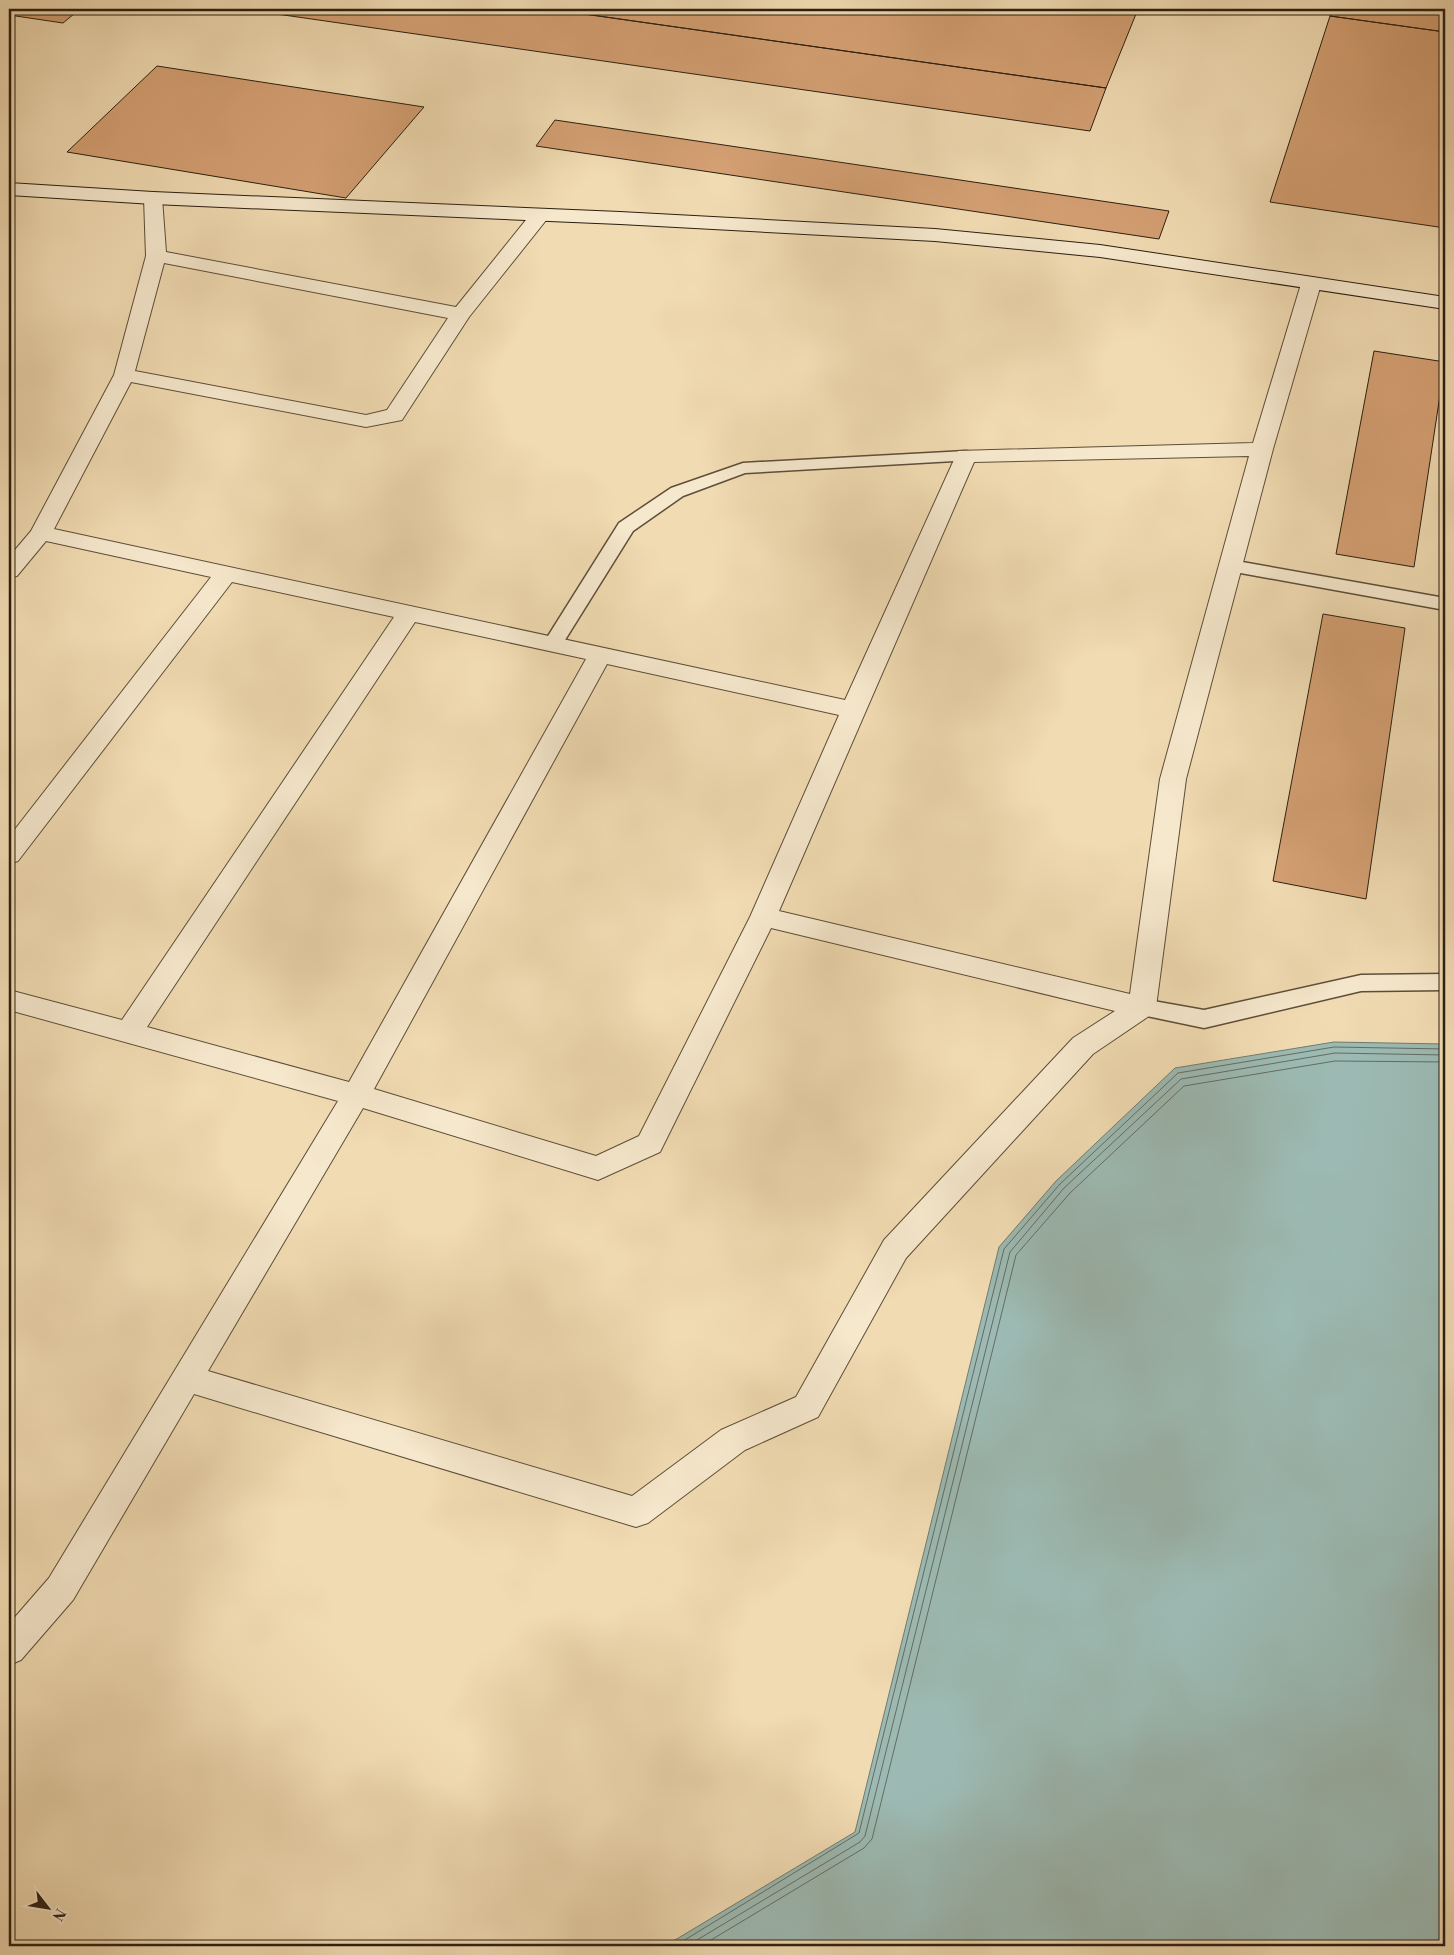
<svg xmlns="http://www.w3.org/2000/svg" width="1454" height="1955" font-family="'Libre Bodoni',serif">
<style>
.water{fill:#9cbab3;stroke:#6f7c72}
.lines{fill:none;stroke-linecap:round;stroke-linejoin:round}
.shore{stroke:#646c62;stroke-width:1}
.building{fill:#d4a073;stroke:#2c1f10}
.lane-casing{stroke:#5d4e38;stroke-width:3}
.street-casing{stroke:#5d4e38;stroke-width:2}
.secondary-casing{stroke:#2c1f10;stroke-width:2}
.lane{fill:#f6e8cd;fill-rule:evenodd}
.street{fill:#f6e8cd;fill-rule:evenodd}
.secondary{fill:#f6e8cd;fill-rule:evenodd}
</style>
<rect width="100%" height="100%" fill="#f1dbb2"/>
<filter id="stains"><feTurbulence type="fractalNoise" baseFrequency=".004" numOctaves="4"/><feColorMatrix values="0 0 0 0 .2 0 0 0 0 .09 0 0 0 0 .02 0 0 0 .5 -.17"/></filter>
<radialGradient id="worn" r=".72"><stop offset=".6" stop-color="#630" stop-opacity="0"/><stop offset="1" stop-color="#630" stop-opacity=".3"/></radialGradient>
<path class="water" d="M1334 1042 1445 1044V1946H665L855 1832 999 1247 1056 1181 1175 1068Z"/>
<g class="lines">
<path class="shore" d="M675 1946 859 1833 1004 1249 1060 1184 1178 1073 1334 1047 1445 1049
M687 1946 860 1842 865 1836 1010 1252 1064 1188 1181 1079 1335 1053 1445 1055
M701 1946 864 1848 872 1839 1016 1255 1070 1193 1184 1086 1335 1061 1445 1062"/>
</g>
<path class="building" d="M9 9H80L63 23 9 15Z
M242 9H549L1106 88 1090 131Z
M549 9H1138L1106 88Z
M1332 9H1445V32L1330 16Z
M1330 16 1445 32V228L1270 202Z
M157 66 424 107 346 198 67 152Z
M555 120 1169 211 1159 239 536 146Z
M1374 351 1445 362 1414 567 1336 554Z
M1323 614 1405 628 1366 899 1273 881Z"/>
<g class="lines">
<g class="lane-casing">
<path id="lane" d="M966 451 972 452 975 456 972 460 745 473 683 496 633 531 560 648 553 650 546 648 543 644 619 523 671 488 743 463Z
M1231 560 1445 598V610L1224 570 1222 566 1224 562Z
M1445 974V990L1361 991 1204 1028 1142 1015 1134 1013 1131 1007 1134 1001 1142 999 1204 1010 1361 975Z"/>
</g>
<g class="street-casing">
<path id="street" d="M153 192 160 194 162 198 166 252 456 307 534 210H548L551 214 469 317 402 420 366 427 131 382 54 529 845 700 958 451 1253 443 1301 284 1304 280H1318L1321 284 1273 449 1186 779 1156 1007 1152 1014 1093 1054 906 1258 818 1417 745 1450 648 1523 636 1527 194 1394 73 1600 21 1660 9 1665V1624L49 1578 338 1101 9 1010V990L122 1020 394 617 232 582 18 861 9 864V837L211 577 46 541 17 576 9 578V557L31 531 114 375 146 256 144 198 146 194ZM164 263 448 318 387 410 366 415 135 371ZM1249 456 1160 779 1130 994 779 911 974 462ZM415 622 586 659 349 1082 147 1027ZM607 664 839 715 750 917 639 1136 596 1156 374 1089ZM771 928 1115 1011 1073 1038 884 1240 796 1397 721 1430 632 1496 208 1371 363 1108 598 1180 660 1152Z"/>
</g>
<g class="secondary-casing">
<path id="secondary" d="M9 183 153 192 620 212 935 229 1100 245 1445 297V309L1100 257 935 241 620 224 153 204 9 195Z"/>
</g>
<use href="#lane" class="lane"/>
<use href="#street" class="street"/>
<use href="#secondary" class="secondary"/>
</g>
<rect width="1454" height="1955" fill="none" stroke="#f1dbb2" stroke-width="30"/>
<rect x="10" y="10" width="1434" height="1935" fill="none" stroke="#2c1f10" stroke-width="2.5"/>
<rect x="15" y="15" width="1424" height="1925" fill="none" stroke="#2c1f10"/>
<g transform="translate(48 1908) rotate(121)" stroke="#f6e8cd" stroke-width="4" paint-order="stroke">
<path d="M0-4L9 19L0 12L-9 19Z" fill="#2c1f10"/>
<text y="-8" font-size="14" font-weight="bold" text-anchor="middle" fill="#2c1f10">N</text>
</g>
<rect width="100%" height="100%" filter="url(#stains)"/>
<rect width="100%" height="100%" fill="url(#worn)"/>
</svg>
